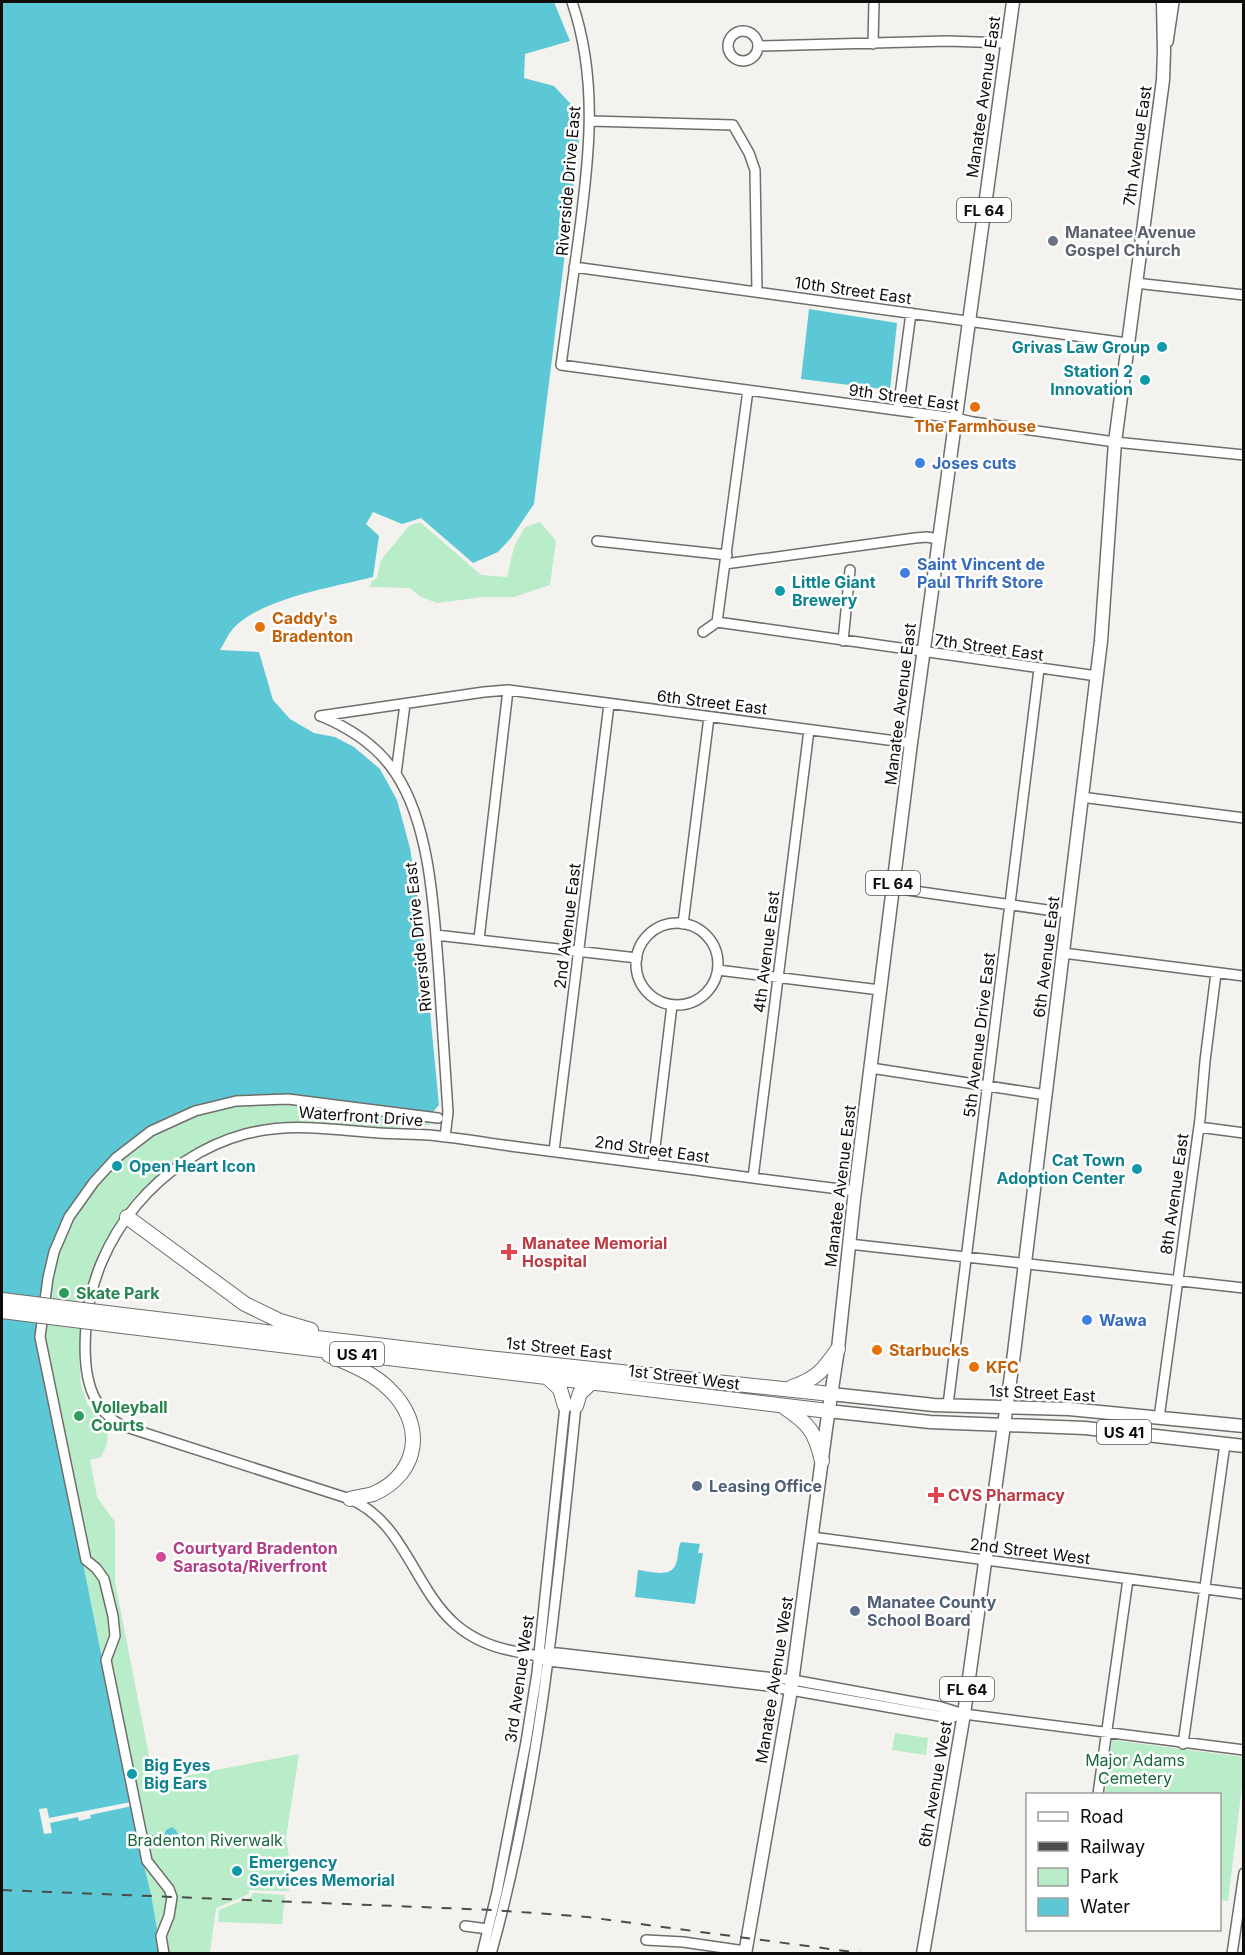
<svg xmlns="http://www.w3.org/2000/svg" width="1245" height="1955" font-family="Inter,sans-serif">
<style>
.green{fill:#b9ecc8}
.water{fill:#5dc8d5}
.pier{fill:#f4f2ee}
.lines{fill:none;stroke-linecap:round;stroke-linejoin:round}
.minor-casing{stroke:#706e6b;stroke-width:12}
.major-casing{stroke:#706e6b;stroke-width:15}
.highway-casing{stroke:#706e6b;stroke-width:16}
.minor{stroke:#fff;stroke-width:9}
.major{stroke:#fff;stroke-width:12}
.highway{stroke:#fff;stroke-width:14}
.rail{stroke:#4e4c4a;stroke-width:2;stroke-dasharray:10 10;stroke-linecap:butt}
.highway-bridge-casing{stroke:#706e6b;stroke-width:16;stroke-linecap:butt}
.highway-bridge{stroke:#fff;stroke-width:14}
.worship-dot{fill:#6b7280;stroke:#fff;stroke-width:2}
.culture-dot{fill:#0f9aa8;stroke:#fff;stroke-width:2}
.food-dot{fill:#e8710a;stroke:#fff;stroke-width:2}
.shop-dot{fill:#3f7fe0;stroke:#fff;stroke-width:2}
.health-dot{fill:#e0444e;stroke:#fff;stroke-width:2}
.leisure-dot{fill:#2e9e5b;stroke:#fff;stroke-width:2}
.service-dot{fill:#5c6f8a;stroke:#fff;stroke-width:2}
.hotel-dot{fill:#d1479c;stroke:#fff;stroke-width:2}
.labels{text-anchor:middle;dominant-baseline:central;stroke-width:5;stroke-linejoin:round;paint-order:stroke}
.shield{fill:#fff;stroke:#565554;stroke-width:1.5}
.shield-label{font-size:15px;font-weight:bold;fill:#0d0c0b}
.street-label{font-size:16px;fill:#0d0c0b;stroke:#fff}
.worship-label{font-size:16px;font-weight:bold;fill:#5b616d;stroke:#fff;text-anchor:start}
.culture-label{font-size:16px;font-weight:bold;fill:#0d838f;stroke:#fff;text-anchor:start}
.food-label{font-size:16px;font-weight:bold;fill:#c56008;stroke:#fff;text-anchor:start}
.shop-label{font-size:16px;font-weight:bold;fill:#366cbe;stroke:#fff;text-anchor:start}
.health-label{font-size:16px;font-weight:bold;fill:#be3a42;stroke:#fff;text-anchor:start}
.leisure-label{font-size:16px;font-weight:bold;fill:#27864d;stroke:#fff;text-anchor:start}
.service-label{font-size:16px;font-weight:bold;fill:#4e5e75;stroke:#fff;text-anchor:start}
.hotel-label{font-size:16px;font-weight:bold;fill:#b23c85;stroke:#fff;text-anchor:start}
.park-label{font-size:16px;fill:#19683c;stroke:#fff}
</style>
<rect width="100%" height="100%" fill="#f4f2ee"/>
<path class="green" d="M420 522 481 575 507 577 514 547 525 527 540 522 556 541 550 585 514 597H483L437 603 421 597 410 588 369 587 372 581 377 578 381 560 409 526Z
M241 1098 435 1121 429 1125 380 1129 306 1121 258 1126 220 1139 186 1155 134 1198 113 1229 98 1260 84 1300 79 1360 81 1385 87 1403 108 1432 107 1444 101 1457 90 1460 97 1497 115 1522V1582L153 1776 160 1781 299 1754 286 1838 290 1864 289 1891 249 1890V1894L216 1908 210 1953H161L151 1894 142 1858 38 1338 45 1280 81 1195 154 1127Z
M895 1733 928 1738 926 1755 892 1750Z
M1112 1740 1243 1757V1778L1228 1901 1220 1900V1794H1105Z
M253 1893 285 1895 282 1924 218 1922 219 1910 251 1897Z"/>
<path class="water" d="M2 2H554L570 41 525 54 524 78 554 86 582 116 534 504 511 538 498 552 473 563 421 518 402 524 373 512 366 524 379 536 373 577C334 587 258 599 232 630 227 636 224 644 220 650L259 652 273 700 290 719 314 733 335 737 354 747 380 769 397 800 410 848 421 918 439 1105 430 1115 306 1098 215 1102 119 1152 59 1235 38 1338 142 1858 151 1894 161 1953 2 1954Z
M809 309 897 323 890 390 801 379Z
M681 1542 700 1544 698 1553H703L695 1604 635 1597 638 1570C649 1571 669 1578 675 1566 679 1559 677 1549 681 1542Z
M172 1827C179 1831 180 1839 177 1846L172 1848C164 1844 163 1837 166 1830Z"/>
<path class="pier" d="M131 1802 132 1806 90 1815 91 1818 79 1821 78 1817 50 1823 52 1833 44 1834 39 1809 47 1808 49 1818Z"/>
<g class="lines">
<g class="minor-casing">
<path id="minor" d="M572 2C599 81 589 161 578 242 572 283 567 324 561 365L955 418 973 422 1115 442 1244 455
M728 46a15 15 0 1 1 30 0a15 15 0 1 1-30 0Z
M1168 42 1174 2
M873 44 874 2
M758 46 947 41 1007 43
M591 121 733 125 749 153 755 170 757 292
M574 267 1127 343
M1135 283 1244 295
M898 410 911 313
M597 541 727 555
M725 564 915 538 927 537 938 539
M717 622 748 390
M703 632 717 622 1097 676
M843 641 850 570
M320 716 484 692 508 690 911 743
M321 716C352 729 378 746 396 774 431 827 434 913 439 975 442 1020 445 1066 448 1112L445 1137
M396 774 405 704
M1081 797 1244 818
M893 888 1068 913
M636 964a41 41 0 1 1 82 0a41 41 0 1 1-82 0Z
M683 924 709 717
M436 935 637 958
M479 939 508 690
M1063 953 1244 976
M718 970 880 990
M871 1068 1046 1095
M1199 1127 1244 1133
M554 1151 609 704
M653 1164 672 1005
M753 1178 809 730
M855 1191C799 1184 743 1177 687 1169 631 1162 574 1154 518 1147 488 1143 459 1138 429 1135 412 1134 396 1134 379 1133 331 1130 293 1122 245 1134 160 1157 93 1237 86 1326 83 1364 85 1407 123 1426L350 1499C404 1522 414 1588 455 1624 471 1638 492 1647 513 1651 526 1654 537 1654 548 1661L768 1686 950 1718 964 1714
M849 1244 1244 1288
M948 1405 1039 669
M1159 1418 1200 1119 1205 1061 1216 973
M812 1537 1244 1594
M539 1655 549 1652 793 1680 941 1707 964 1714 1244 1750
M1183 1744 1225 1444
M1098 1794 1128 1579
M143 1844 160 1840
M465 1926 488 1929
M646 1940 683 1942 745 1951
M164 1954 161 1936 169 1916 172 1897 169 1889 147 1861 106 1660 115 1636 113 1616 104 1579 96 1568 86 1560 40 1337 48 1278 54 1252 69 1217 94 1182 116 1158 151 1131 195 1111 236 1101 288 1099 438 1118
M482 1954 497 1892 526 1742 537 1673 565 1406
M491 1954C541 1775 557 1590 576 1406
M1232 1954 1244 1873"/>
</g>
<g class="major-casing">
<path id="major" d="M831 1394 934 1405 1069 1409 1244 1426
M828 1411 930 1422 1085 1428 1244 1446
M745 1954 791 1690 826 1429 838 1349 854 1199 911 743 1013 2
M923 1954 964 1714 1014 1353 1101 641 1115 442 1163 80 1164 51 1163 2"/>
</g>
<g class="highway-casing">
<path id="highway" d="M127 1217 245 1304 280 1321 311 1330
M123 1315 478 1357 831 1394
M122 1326 828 1411
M329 1355C350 1364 373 1373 389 1389 425 1423 421 1473 373 1494 366 1496 358 1497 350 1499
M546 1376 560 1389 565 1406
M792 1387C817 1379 824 1369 838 1349
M576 1406 580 1393 592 1382
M784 1407C809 1424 815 1431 822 1461"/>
</g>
<use href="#minor" class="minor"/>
<use href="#major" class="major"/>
<use href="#highway" class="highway"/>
<path class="rail" d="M2 1890 493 1910 587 1917 868 1954"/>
<g class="highway-bridge-casing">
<path id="highway-bridge" d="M2 1300 123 1315
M2 1311 122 1326"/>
</g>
<use href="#highway-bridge" class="highway-bridge"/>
</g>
<circle class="worship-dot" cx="1053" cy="241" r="6"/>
<g class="culture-dot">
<circle cx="1162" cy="347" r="6"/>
<circle cx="1145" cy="380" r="6"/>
<circle cx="780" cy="591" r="6"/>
<circle cx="117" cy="1166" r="6"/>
<circle cx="1137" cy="1169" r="6"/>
<circle cx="132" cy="1774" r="6"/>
<circle cx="237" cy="1871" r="6"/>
</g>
<g class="food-dot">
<circle cx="975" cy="407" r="6"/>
<circle cx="260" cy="627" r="6"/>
<circle cx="877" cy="1350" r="6"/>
<circle cx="974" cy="1367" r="6"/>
</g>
<g class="shop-dot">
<circle cx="920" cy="463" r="6"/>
<circle cx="905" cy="573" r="6"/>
<circle cx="1087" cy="1320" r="6"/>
</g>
<g class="health-dot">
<path d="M506 1243h6v6h6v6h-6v6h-6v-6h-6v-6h6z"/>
<path d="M933 1486h6v6h6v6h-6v6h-6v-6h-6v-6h6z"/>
</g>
<g class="leisure-dot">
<circle cx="64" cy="1293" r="6"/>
<circle cx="79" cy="1416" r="6"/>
</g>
<g class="service-dot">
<circle cx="697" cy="1486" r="6"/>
<circle cx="855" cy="1611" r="6"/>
</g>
<circle class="hotel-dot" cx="161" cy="1557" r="6"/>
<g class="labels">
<g class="shield">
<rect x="957" y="198" width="54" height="24" rx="4.5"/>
<rect x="866" y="871" width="54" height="24" rx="4.5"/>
<rect x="330" y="1342" width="54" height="24" rx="4.5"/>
<rect x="1097" y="1420" width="54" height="24" rx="4.5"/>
<rect x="940" y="1677" width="54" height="24" rx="4.5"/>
</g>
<g class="shield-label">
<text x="984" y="210">FL 64</text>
<text x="893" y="883">FL 64</text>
<text x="357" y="1354">US 41</text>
<text x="1124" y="1432">US 41</text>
<text x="967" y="1689">FL 64</text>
</g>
<g class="street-label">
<text transform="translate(983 97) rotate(-82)">Manatee Avenue East</text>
<text transform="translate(1137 146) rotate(-82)">7th Avenue East</text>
<text transform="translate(568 181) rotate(-85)">Riverside Drive East</text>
<text transform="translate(853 290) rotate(8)">10th Street East</text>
<text transform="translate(904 397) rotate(8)">9th Street East</text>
<text transform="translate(989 647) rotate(8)">7th Street East</text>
<text transform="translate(712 702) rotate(7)">6th Street East</text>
<text transform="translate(900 704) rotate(-83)">Manatee Avenue East</text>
<text transform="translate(567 926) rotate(-83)">2nd Avenue East</text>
<text transform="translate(418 937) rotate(-96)">Riverside Drive East</text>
<text transform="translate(766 952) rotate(-83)">4th Avenue East</text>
<text transform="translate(1046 957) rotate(-83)">6th Avenue East</text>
<text transform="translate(979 1035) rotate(-83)">5th Avenue Drive East</text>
<text transform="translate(361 1116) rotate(4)">Waterfront Drive</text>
<text transform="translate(652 1149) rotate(8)">2nd Street East</text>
<text transform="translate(840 1186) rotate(-83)">Manatee Avenue East</text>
<text transform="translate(1174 1194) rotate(-82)">8th Avenue East</text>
<text transform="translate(559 1348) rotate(6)">1st Street East</text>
<text transform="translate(684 1377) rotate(7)">1st Street West</text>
<text transform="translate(1042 1393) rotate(3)">1st Street East</text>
<text transform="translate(1030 1551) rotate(7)">2nd Street West</text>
<text transform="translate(519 1679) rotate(-82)">3rd Avenue West</text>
<text transform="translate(774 1680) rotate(-81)">Manatee Avenue West</text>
<text transform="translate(935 1784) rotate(-80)">6th Avenue West</text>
</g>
<g class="worship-label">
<text x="1065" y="232">Manatee Avenue<tspan x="1065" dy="18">Gospel Church</tspan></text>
</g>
<g class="culture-label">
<text x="1150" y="347" text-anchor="end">Grivas Law Group</text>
<text x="1133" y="371" text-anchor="end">Station 2<tspan x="1133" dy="18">Innovation</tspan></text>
<text x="792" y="582">Little Giant<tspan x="792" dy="18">Brewery</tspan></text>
<text x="1125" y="1160" text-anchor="end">Cat Town<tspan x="1125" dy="18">Adoption Center</tspan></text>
<text x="129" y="1166">Open Heart Icon</text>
<text x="144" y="1765">Big Eyes<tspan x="144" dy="18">Big Ears</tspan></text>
<text x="249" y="1862">Emergency<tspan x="249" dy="18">Services Memorial</tspan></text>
</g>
<g class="food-label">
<text x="975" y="426" text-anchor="middle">The Farmhouse</text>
<text x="272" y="618">Caddy's<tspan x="272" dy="18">Bradenton</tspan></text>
<text x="889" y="1350">Starbucks</text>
<text x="986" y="1367">KFC</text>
</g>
<g class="shop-label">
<text x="932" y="463">Joses cuts</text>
<text x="917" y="564">Saint Vincent de<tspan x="917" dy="18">Paul Thrift Store</tspan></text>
<text x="1099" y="1320">Wawa</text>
</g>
<g class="health-label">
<text x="522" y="1243">Manatee Memorial<tspan x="522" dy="18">Hospital</tspan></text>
<text x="948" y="1495">CVS Pharmacy</text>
</g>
<g class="leisure-label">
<text x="76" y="1293">Skate Park</text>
<text x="91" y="1407">Volleyball<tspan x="91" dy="18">Courts</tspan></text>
</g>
<g class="service-label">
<text x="709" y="1486">Leasing Office</text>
<text x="867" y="1602">Manatee County<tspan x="867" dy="18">School Board</tspan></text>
</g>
<g class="hotel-label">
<text x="173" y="1548">Courtyard Bradenton<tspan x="173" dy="18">Sarasota/Riverfront</tspan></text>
</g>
<g class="park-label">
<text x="1135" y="1760">Major Adams<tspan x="1135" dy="18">Cemetery</tspan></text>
<text x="205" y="1840">Bradenton Riverwalk</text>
</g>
</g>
<rect width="1245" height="1955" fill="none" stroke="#0d0c0b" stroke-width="6"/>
<rect x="1026" y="1793" width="195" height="138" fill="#ffffff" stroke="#9e9e9d" stroke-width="1.5"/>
<rect x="1038" y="1812" width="30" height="9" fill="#ffffff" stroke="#9e9e9d" stroke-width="1.5"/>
<text x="1080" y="1823" font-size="18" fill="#0d0c0b">Road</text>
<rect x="1038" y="1842" width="30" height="9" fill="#4e4c4a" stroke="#9e9e9d" stroke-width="1.5"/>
<text x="1080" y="1853" font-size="18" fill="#0d0c0b">Railway</text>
<rect x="1038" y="1868" width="30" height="18" fill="#b9ecc8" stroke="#9e9e9d" stroke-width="1.5"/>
<text x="1080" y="1883" font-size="18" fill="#0d0c0b">Park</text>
<rect x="1038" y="1898" width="30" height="18" fill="#5dc8d5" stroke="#9e9e9d" stroke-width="1.5"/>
<text x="1080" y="1913" font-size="18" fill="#0d0c0b">Water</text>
</svg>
